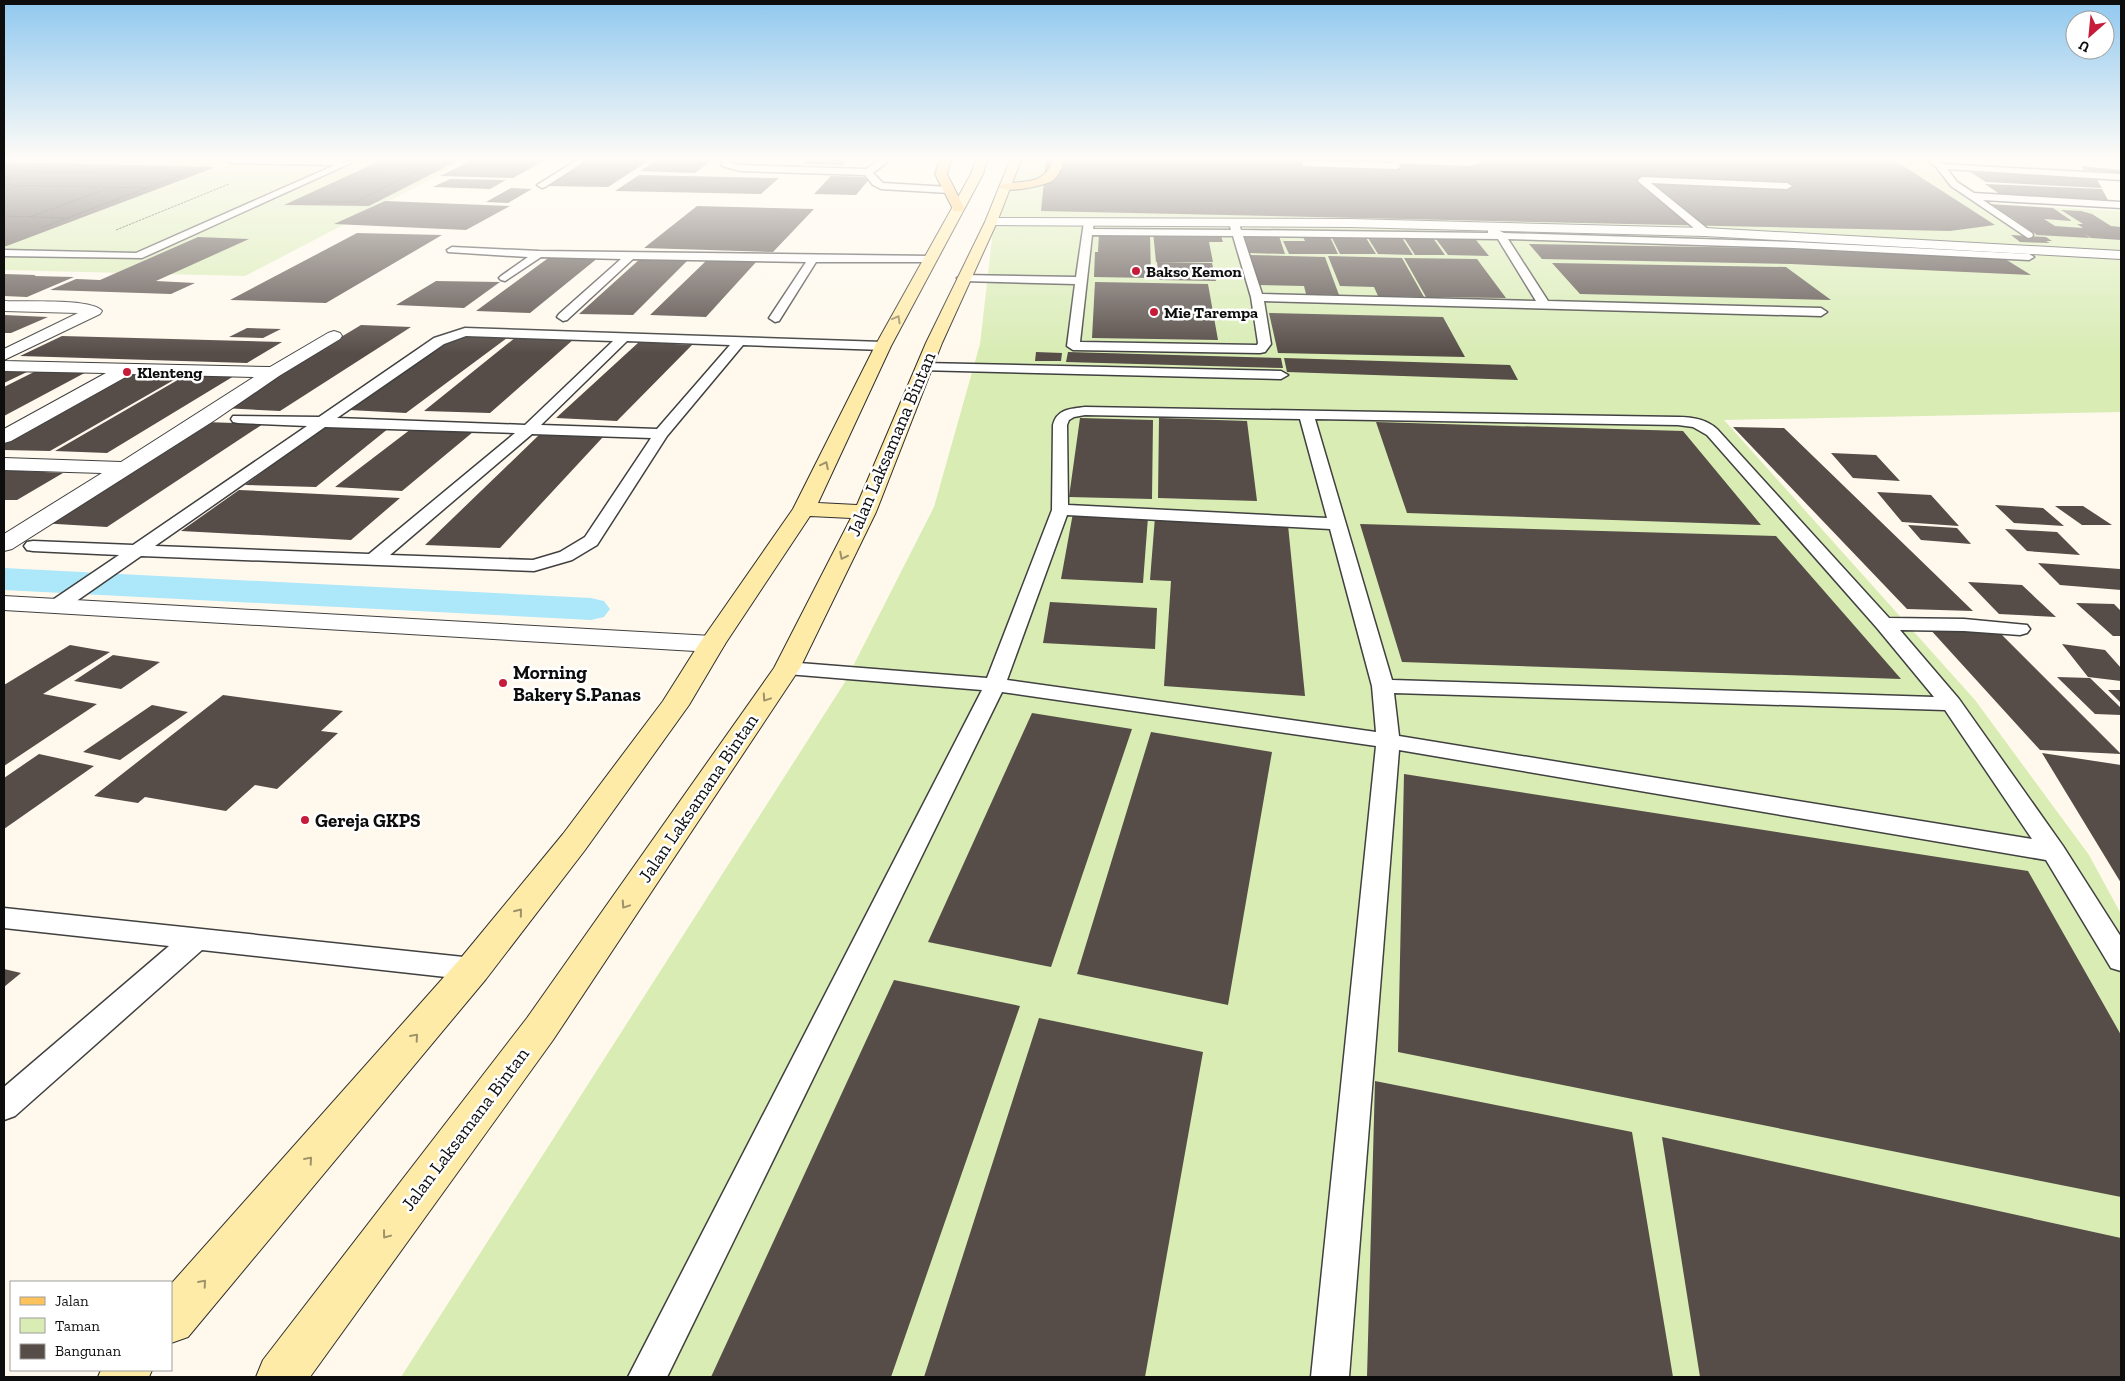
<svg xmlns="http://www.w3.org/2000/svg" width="2125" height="1381" font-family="'Zilla Slab',serif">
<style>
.green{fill:#d8ecb4}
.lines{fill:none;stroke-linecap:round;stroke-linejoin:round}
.canal{fill:#ade7fa;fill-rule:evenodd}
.building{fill:#564c48}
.lane-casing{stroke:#404040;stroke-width:3}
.street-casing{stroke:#404040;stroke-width:2}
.secondary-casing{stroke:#2f2f2f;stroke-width:2}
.primary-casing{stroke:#1e1e1e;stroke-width:2}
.path{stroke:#2f2f2f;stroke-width:1;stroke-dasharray:2.5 1;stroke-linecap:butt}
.lane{fill:#fff;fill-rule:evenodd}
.street{fill:#fff;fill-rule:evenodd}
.secondary{fill:#ffeba8;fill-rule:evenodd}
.primary{fill:#ffc35d;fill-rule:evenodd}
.oneway{stroke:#9e926a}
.poi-dot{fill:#c61c39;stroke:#fff;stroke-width:2}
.labels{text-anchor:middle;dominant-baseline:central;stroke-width:5;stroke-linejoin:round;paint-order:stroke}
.far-poi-label{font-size:16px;font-weight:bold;fill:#0d0d0d;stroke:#fff;text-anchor:start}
.street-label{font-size:19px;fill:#0d0d0d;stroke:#fff}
.poi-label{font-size:19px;font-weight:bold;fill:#0d0d0d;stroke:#fff;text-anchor:start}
</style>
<rect width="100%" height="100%" fill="#fff9ed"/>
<path class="green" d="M4 160H468L245 276 4 270Z
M1012 160H1929L1995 204 2121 211V412L1724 420 1975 700 2089 855 2121 914V1377H401L845 682 934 507 980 344 994 222Z"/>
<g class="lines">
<path class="canal" d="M4 568 591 598 604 601 610 609 604 617 591 620 4 590Z"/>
</g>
<path class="building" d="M382 160H459L369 206 284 205Z
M472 160H545L513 178 440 176Z
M590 160H650L608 187 546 186Z
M657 160H712L695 173 640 171Z
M807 160H848L843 165 803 164Z
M1046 160H1894L1995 225 1950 231 1041 211Z
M4 162 216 167 4 247Z
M2081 166 2121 170V173L2084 170Z
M1970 172 2096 178 2102 188 1986 182Z
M639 175 779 178 761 194 615 191Z
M831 176 871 177 856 195 814 194Z
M450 179 506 180 490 189 433 187Z
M1985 184 2102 189 2108 200 2001 195Z
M511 188 532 189 508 203 486 202Z
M385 201 510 206 466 230 334 224Z
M1987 204 2053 208 2072 221 2044 219 2055 226 2083 228 2077 224H2083L2061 210 2081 211 2092 214 2111 226 2121 227V240L2091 238 2083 233 2090 238 2037 235 2011 217H2004Z
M697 206 814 209 773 252 644 248Z
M1153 232 1220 233 1223 242H1209L1213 262H1156Z
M357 233 442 235 326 303 230 300Z
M1099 233 1150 234 1151 278 1094 277 1095 252H1098Z
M1243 235 1279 236 1285 254 1248 253Z
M2011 235 2046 237 2052 241H2046L2050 243 2020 242Z
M198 237 249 239 156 281 195 283 171 294 50 290 76 279 100 280Z
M1303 237H1330L1338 254H1289L1283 241H1305Z
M1332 238H1366L1376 254H1340Z
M1368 238H1402L1413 255 1378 254Z
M1404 238H1433L1445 255H1415Z
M1436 239 1476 240 1489 256 1448 255Z
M1529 244 1768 248 2005 259 2031 275 1791 264 1542 259Z
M1250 255 1325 257 1339 295 1306 294 1304 286 1256 285Z
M551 256 599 257 530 313 476 311Z
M1328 256 1402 258 1424 297 1378 296 1374 287 1340 286Z
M641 258 689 259 633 315 579 314Z
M1404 258 1477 259 1506 298 1426 297Z
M707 260 757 261 706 317 650 315Z
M1157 262 1212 263 1216 281 1159 280Z
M1552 263 1786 267 1831 300 1580 294Z
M4 274 36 275 34 276 74 277 27 297 4 296Z
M436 281 500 282 464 308 396 305Z
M1095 282 1208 284 1218 340 1092 338Z
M1269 313 1443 317 1465 357 1278 353Z
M4 315 48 317 11 333H4Z
M361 325 411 327 280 411 223 408Z
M247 328 281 329 263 338 229 337Z
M62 336 246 341 282 342 247 363 20 356Z
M456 336 507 338 406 413 349 410Z
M516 337 574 339 490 413 424 411Z
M639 342 692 345 617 421 556 418Z
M1036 352 1062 353 1061 361H1035Z
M1068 352 1281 358 1283 368 1066 362Z
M1284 358 1510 365 1518 380 1287 372Z
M42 368 92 369 4 416V387Z
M4 369 31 370 4 383Z
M123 371 186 373 50 451 4 450V435Z
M188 374 234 376 107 453 55 451Z
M1080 418 1153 420 1152 499 1069 497Z
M1159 418 1247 421 1257 501 1158 498Z
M205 422 263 424 107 527 40 523Z
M1376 422 1683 431 1761 525 1407 513Z
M325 426 389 428 316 487 245 485Z
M1733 427 1784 428 1973 611 1907 609Z
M411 429 473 432 402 491 335 487Z
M539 435 603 437 500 548 425 545Z
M1831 453 1876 455 1900 481 1853 478Z
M4 470 63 473 17 500H4Z
M239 490 400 498 351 540 181 531Z
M1877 492 1931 495 1959 526 1902 522Z
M1995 505 2043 508 2064 526 2014 523Z
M2055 506H2083L2112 525H2082Z
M1073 513 1148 517 1143 583 1061 579Z
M1155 517 1288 525 1305 696 1164 686 1171 581 1150 580Z
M1360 524 1776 536 1901 679 1402 662Z
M1908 525 1957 528 1971 544 1921 540Z
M2005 529 2057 532 2080 555 2027 551Z
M2038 563 2120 569 2121 590 2060 585Z
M1968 582 2022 585 2056 617 1999 614Z
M1050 602 1157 608 1155 649 1043 643Z
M2076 603 2114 604 2121 611V636H2113Z
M1928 627 1998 631 2121 754 2040 750Z
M2062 644 2105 650 2121 668V681L2088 677Z
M70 645 110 652 43 694 97 704 4 766V685Z
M113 655 160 662 121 689 74 681Z
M2057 677 2090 678 2121 708V715L2095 714Z
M2108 690H2121V703Z
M223 695 343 711 321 731 338 733 277 789 255 785 226 811 145 797 138 803 94 796Z
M152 705 188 712 120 760 83 752Z
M1032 713 1132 729 1051 967 928 942Z
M1151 732 1272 752 1228 1005 1077 974Z
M2042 753 2121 765V883Z
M39 754 94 766 4 829V778Z
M1404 774 2028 871 2121 1035V1197L1398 1052Z
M4 969 21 973 4 987Z
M894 980 1020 1006 891 1377H711Z
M1039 1018 1203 1052 1145 1377H924Z
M1375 1081 1632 1132 1673 1377H1367Z
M1662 1137 2121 1238V1377H1700Z"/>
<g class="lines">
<g class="lane-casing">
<path id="lane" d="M227 160H347L351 163 142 258 4 256V250L136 253 335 165 231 163Z
M577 160H587L545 187 542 188 537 185Z
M724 160H734L731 163 740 165 866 169 880 160H890L873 173 883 183 949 187 954 190 949 193 881 189 873 185 865 175 740 171 722 166 721 164Z
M1389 160H1481V162L1470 166 1393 163Z
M1928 160H1938L1942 164 2121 174V180L1947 169 1957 182 1974 193 2121 202V208L1983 200 2032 233 2033 235 2032 237 2028 238 1951 186 1937 168Z
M1306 161 1397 163 1401 166 1397 169 1303 166V162Z
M1642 177 1787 183 1792 186 1787 189 1651 183 1709 230 1710 232 1705 235 1701 234 1639 182 1638 180Z
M1089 219 1094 222 1093 229 1231 230 1229 223 1234 220 1238 221 1241 230 1488 233V229H1496L1504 233 1794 242 2029 254 2034 257 2029 260 1794 248 1508 239 1548 301 1821 308 1827 312 1821 316 1264 301 1271 344 1265 352 1260 353 1073 350 1067 346 1075 284 963 281 957 278 963 275 1076 277 1084 222ZM1092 235 1233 236 1251 297 1258 343 1257 345 1080 342ZM1243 236 1498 239 1536 301 1262 294Z
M452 247 539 251 931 256 936 259 931 262H816L779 321 775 322 769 318 806 262 633 259 567 320 563 321 557 317 559 314 621 259 541 257 505 281 501 280 499 278 501 276 528 257 448 252 447 250Z
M465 328 883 342 889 346 883 350 743 345 667 436 597 545 572 560 534 571 141 556 65 609 58 611 51 609 48 605 51 601 119 555 33 551 27 550 24 546 27 542 33 541 133 545 307 426 238 423 233 422 231 419 233 416 319 417 434 338ZM466 336 613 341 525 425 337 418 444 344ZM627 341 730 345 657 429 541 425ZM325 427 515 433 369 554 155 546ZM532 434 651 438 585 537 560 552 533 560 390 555Z
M924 363 1281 371 1288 375 1281 379 919 370 917 367Z
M1085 407 1678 417C1692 417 1706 419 1717 429L1889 618 1964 619 2027 625 2030 629 2027 633 2020 635 1964 631 1900 630 1959 699 2063 846 2121 937V971L2111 968 2046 860 1399 750 1349 1377H1311L1376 746 1002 692 667 1377H628L982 690 787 674 780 672 777 668 780 664 787 662 987 678 1052 510 1053 425C1057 409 1070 409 1085 407ZM1085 415 1300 419 1327 518 1068 505 1067 425 1069 420 1074 417ZM1315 419 1678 425 1693 427 1707 435 1877 628 1934 697 1392 680ZM1067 515 1330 529 1372 686 1376 732 1007 680ZM1394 693 1945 710 2032 839 1399 736Z
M4 908 473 958 483 961 487 969 483 977 473 980 202 950 15 1116 4 1120V1087L169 946 4 928Z"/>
</g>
<g class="street-casing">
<path id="street" d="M991 218 1350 219 1705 228 2121 251V259L1705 236 1350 227 986 225 985 222Z
M4 301C22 302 93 298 102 311L100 314 4 360V349L78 313 4 311Z
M334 331 340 333 342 336 340 339 279 376 215 420 12 549 4 551V534L102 473 4 470V458L121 462 254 377 131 374 11 441 4 443V429L106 373 4 371V361L270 367 328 333Z
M4 596 712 636 721 638 725 644 721 650 712 652 4 610Z"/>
</g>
<g class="secondary-casing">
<path id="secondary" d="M976 160H987L983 174 891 346 818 503 857 505 926 343 985 222 1010 160H1021L997 222 942 343 876 512 800 668 553 1040 310 1377H256L263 1360 527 1018 774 668 851 518 810 516 725 644 689 705 585 850 486 979 188 1337 171 1343V1284L460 959 563 834 663 701 699 644 793 509 875 346 971 174Z
M101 1370H152L149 1377H98Z"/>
</g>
<g class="primary-casing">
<path id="primary" d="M940 160H951L947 174 964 208 962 211H954L935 174Z
M1053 160H1064C1062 167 1059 176 1052 181 1043 186 1006 194 999 187L1001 185C1024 179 1043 187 1053 160Z"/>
</g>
<path class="path" d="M4 171 183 175
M369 175 399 160
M4 178H12L4 181
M4 185 147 188 41 228
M147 188 208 166
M4 191 20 186
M320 202H356L439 160H437
M4 216 64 218
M30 217 109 188
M116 230 229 184"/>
<use href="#lane" class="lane"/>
<use href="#street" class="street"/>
<use href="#secondary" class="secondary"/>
<use href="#primary" class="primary"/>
</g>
<defs><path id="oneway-chevron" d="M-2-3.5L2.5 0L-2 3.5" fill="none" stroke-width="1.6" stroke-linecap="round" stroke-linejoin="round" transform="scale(1.25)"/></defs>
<g class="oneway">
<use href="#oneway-chevron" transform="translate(897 319) rotate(-61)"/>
<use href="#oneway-chevron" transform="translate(825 465) rotate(-64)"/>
<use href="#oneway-chevron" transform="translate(843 556) rotate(117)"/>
<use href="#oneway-chevron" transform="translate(766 698) rotate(124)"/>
<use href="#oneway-chevron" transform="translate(625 905) rotate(124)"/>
<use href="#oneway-chevron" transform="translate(519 912) rotate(-51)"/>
<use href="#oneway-chevron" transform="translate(415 1037) rotate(-49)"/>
<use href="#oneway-chevron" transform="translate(309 1160) rotate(-49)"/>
<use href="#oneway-chevron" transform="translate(386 1235) rotate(127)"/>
<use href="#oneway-chevron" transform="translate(203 1283) rotate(-49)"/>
</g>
<linearGradient id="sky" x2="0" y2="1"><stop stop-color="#90c8ef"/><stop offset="0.45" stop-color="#fffcf7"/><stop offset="1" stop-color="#fffcf7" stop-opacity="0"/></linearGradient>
<rect width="2125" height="354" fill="url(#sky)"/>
<g class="poi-dot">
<circle cx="1136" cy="271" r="5"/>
<circle cx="1154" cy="312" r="5"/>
<circle cx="127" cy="372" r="5"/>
<circle cx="503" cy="683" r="5"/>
<circle cx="305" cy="820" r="5"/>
</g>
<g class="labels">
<g class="far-poi-label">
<text x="1146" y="271">Bakso Kemon</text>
<text x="1164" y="312">Mie Tarempa</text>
<text x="137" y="372">Klenteng</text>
</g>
<g class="street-label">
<text transform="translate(891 444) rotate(-67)">Jalan Laksamana Bintan</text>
<text transform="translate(698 798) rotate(-56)">Jalan Laksamana Bintan</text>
<text transform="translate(465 1129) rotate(-53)">Jalan Laksamana Bintan</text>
</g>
<g class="poi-label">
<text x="513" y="672">Morning<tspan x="513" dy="22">Bakery S.Panas</tspan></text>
<text x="315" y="820">Gereja GKPS</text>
</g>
</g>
<rect width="2125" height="1381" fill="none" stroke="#0d0d0d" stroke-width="10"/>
<rect x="10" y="1281" width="162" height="90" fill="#ffffff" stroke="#9e9e9e"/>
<rect x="20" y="1297" width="25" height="8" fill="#ffc35d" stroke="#9e9e9e"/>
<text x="55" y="1306" font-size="15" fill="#0d0d0d">Jalan</text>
<rect x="20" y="1318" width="25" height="15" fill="#d8ecb4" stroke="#9e9e9e"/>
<text x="55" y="1331" font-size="15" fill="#0d0d0d">Taman</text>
<rect x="20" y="1344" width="25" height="15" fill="#564c48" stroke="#9e9e9e"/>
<text x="55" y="1356" font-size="15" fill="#0d0d0d">Bangunan</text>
<g transform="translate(2090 35) rotate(207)"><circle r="24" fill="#ffffff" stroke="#9e9e9e"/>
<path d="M0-4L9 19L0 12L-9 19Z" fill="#c61c39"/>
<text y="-8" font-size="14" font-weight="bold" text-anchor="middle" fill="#0d0d0d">U</text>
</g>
</svg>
